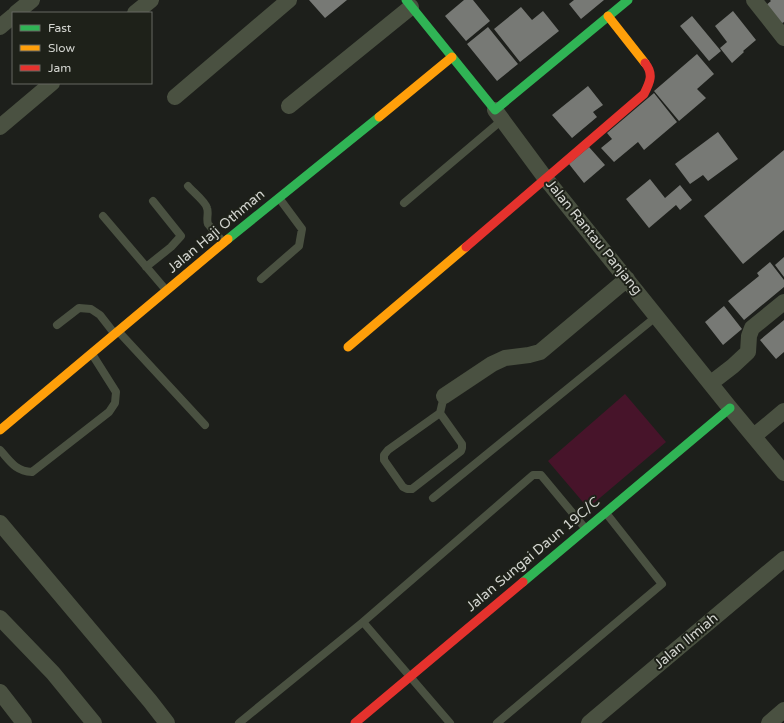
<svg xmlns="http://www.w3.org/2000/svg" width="784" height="723" font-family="'Varela Round',sans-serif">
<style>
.green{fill:#47142a}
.building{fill:#777975}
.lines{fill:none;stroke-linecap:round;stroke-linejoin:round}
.lane{stroke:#4a5141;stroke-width:8}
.street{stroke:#4a5141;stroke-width:16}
.fast{stroke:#30b455;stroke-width:9}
.slow{stroke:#ff9f0a;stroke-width:9}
.jam{stroke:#e5322d;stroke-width:9}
.labels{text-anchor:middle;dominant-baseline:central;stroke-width:4;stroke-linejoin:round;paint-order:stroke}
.street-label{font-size:14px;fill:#d2d4cf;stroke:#1e2119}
</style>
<rect width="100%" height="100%" fill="#1d1f1b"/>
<path class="green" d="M625 394 666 442 588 508 548 461Z"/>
<path class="building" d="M309 0H347L325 18Z
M464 0H473L490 21 466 41 445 16Z
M574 0H604L581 19 569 4Z
M770 0H784V22L779 25 765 6 771 1Z
M521 7 532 20 543 11 559 31 520 62 494 29Z
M733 11 756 40 743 51 744 52 732 63 720 48 727 42 715 26Z
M692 16 721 51 709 61 680 26Z
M488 27 518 64 497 81 467 44Z
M697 54 714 74 697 89 706 98 679 121 654 91Z
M588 86 603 105 593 112 597 117 572 138 552 115Z
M654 93 677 122 644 150 638 142 614 162 601 148 612 139 607 133Z
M718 132 738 159 708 181 703 175 690 184 675 164Z
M589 147 605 165 584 183 569 164Z
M784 150V230L743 264 704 216Z
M650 179 665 198 680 185 692 200 680 210 676 205 649 228 626 199Z
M784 257V277L775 265Z
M770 262 784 280V287L744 320 728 301 759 276 757 273Z
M724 306 742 329 723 345 705 322Z
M784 320V352L776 359 760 340Z"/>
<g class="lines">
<path class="lane" d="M188 186C192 191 206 202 207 208 209 213 206 219 208 224L224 243
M404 203 502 120
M103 216 166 290
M146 267 171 247 181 236 153 201
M261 279 299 246 302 229 279 198
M57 325 79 308 91 309 100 315 114 333
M118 331 205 425
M440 413 462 444V448L461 451 412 489H407L403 487 384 460V455L388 450 440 413 444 396
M0 450C10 461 15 471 32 472L109 412 115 403 116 392 92 354
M433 498 657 316
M363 622 533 475H541L585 528
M239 723 363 622 450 723
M497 723 662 584 606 513"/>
<path class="street" d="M754 0 784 38
M16 13 32 0
M135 13 151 0
M0 27 13 16
M175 97 289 0
M289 106 411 7
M495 110 546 179 730 408 784 473
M0 127 52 83
M711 383 733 366 748 352 749 336 752 328 784 302
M444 396 492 364 505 358 529 355 540 352 627 279
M754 436 784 411
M0 523 150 701 167 723
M0 618 53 673 94 723
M0 692 24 723
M589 723 784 559
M769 723 784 710"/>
<path class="fast" d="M406 0 495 110 628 0
M228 239 379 117
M523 582 730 408"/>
<path class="slow" d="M608 16 645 63
M379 117 452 57
M348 347 466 247
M0 430 228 239"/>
<path class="jam" d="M466 247 644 94C650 82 654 74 645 63
M355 723 523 582"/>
</g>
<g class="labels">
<g class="street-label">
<text transform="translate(216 231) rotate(-40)">Jalan Haji Othman</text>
<text transform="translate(594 237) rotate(51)">Jalan Rantau Panjang</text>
<text transform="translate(533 554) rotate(-40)">Jalan Sungai Daun 19C/C</text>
<text transform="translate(686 641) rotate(-40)">Jalan Ilmiah</text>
</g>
</g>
<rect x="12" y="12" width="140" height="72" fill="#1e2119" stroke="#666962"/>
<rect x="20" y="25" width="20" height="6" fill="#30b455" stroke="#666962"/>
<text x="48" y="32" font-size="12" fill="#d2d4cf">Fast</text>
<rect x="20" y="45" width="20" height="6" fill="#ff9f0a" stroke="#666962"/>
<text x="48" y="52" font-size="12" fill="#d2d4cf">Slow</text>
<rect x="20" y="65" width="20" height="6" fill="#e5322d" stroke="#666962"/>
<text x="48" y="72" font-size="12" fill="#d2d4cf">Jam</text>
</svg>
